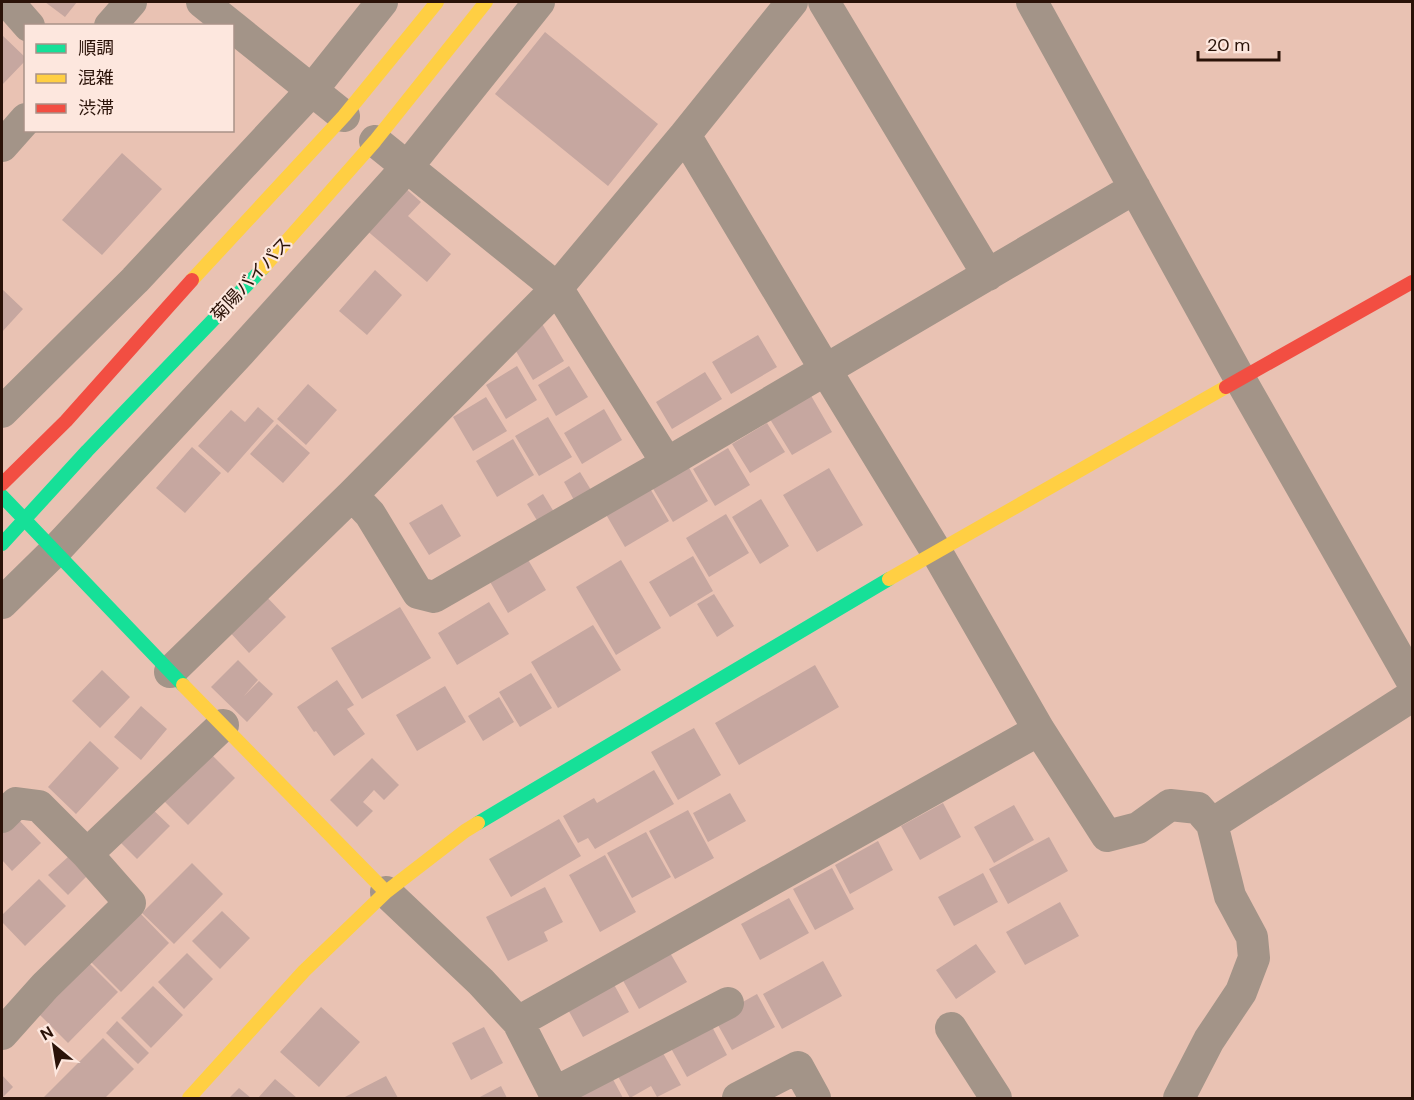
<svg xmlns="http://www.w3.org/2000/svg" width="1414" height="1100" font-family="'DM Sans','Noto Sans JP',sans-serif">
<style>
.building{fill:#c6a7a0}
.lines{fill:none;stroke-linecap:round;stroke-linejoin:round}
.street{stroke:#a39488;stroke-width:32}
.fast{stroke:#16e098;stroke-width:14}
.slow{stroke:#ffcf43;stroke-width:14}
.jam{stroke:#f24e42;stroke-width:14}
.labels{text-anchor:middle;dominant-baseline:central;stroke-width:4.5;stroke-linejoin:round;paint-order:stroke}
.street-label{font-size:18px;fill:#2a1208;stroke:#fde7de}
</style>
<rect width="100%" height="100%" fill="#e9c2b3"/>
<path class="building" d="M45 2H77L65 17Z
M545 32 658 124 608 186 495 94Z
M2 35 26 58V60L2 85Z
M122 153 162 189 102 255 62 220Z
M403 186 421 202 408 216 451 254 427 282 365 229Z
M375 270 402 295 367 335 339 311Z
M2 289 23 309 2 332Z
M541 322 564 361 533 380 510 341Z
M758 335 777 367 731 394 712 362Z
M517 366 537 400 506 419 486 385Z
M569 366 588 397 556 416 538 385Z
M705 372 722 399 672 429 656 402Z
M308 384 337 410 306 445 277 419Z
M806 387 832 432 792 455 765 411Z
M486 397 507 431 473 451 453 417Z
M258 407 274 421 228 473 198 446 231 410 245 422Z
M604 409 622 440 582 464 564 433Z
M548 417 572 457 539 476 515 436Z
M767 423 785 452 750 473 732 444Z
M277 424 310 453 283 483 250 454Z
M513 439 534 475 497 497 476 461Z
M192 447 221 473 185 513 156 488Z
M728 448 750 485 715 506 693 469Z
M688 466 708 501 673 522 652 487Z
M829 468 863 525 817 552 783 495Z
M580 472 591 490 574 500 564 482Z
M648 485 669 521 625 547 604 511Z
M543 494 554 512 538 522 527 504Z
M761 499 789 546 760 564 732 517Z
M442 504 461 536 429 555 409 523Z
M726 514 749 553 709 577 686 538Z
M693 556 713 591 670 617 649 582Z
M527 558 546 590 508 613 489 580Z
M621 560 661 628 616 655 576 587Z
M264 594 286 617 249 653 227 629Z
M714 594 734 626 717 637 697 604Z
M489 602 509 634 457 665 438 633Z
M400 607 431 658 362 699 331 648Z
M593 625 621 670 558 708 531 662Z
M238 660 258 680 244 696 259 681 273 694 247 722 211 687Z
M815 665 839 707 739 765 715 723Z
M102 670 130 697 100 728 72 701Z
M531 673 552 708 520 727 499 692Z
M337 680 354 705 347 709 365 734 334 756 316 731 314 732 297 707Z
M445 686 466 722 417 751 396 715Z
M499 697 514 722 483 741 468 716Z
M141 706 167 729 141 760 114 737Z
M694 728 721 775 678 800 651 752Z
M90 741 119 768 76 814 48 787Z
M211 754 235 778 188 825 164 801Z
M372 758 399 785 384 800 374 790 363 802 373 811 357 827 330 800Z
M654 770 674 804 595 849 588 838 578 843 563 816 594 798 597 803Z
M730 793 746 821 708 842 693 813Z
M943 803 961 837 920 860 901 826Z
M148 805 170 826 137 859 115 837Z
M1014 805 1034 840 994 863 974 827Z
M688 810 714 858 675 879 649 831Z
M13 814 41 843 12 871 2 860V825Z
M559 819 581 856 511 897 489 859Z
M646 832 671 877 632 898 607 853Z
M1049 837 1068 871 1008 904 989 869Z
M878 841 893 870 850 894 835 865Z
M605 855 636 912 600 932 569 875Z
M68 857 87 876 68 895 48 875Z
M192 863 223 894 174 944 142 913Z
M832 868 854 909 815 930 793 889Z
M983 873 998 902 954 926 938 897Z
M39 879 66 906 25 946 2 922V915Z
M545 887 563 922 544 932 548 941 508 961 486 917Z
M789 898 809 933 760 960 741 924Z
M1060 902 1079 936 1025 965 1006 932Z
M222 911 250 938 220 969 192 941Z
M139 912 169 943 121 992 90 961Z
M976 944 996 972 956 999 936 970Z
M669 951 687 982 639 1009 621 977Z
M187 953 213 979 184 1009 158 982Z
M823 961 842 996 782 1029 763 994Z
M88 962 118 992 68 1043 37 1012Z
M611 979 629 1012 583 1037 565 1004Z
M153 986 183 1015 151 1048 121 1018Z
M757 994 775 1027 732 1050 714 1018Z
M321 1007 360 1042 319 1087 280 1052Z
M117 1021 149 1053 138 1064 106 1033Z
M709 1021 727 1055 687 1077 668 1043Z
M484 1027 503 1063 471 1080 452 1043Z
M103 1038 134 1069 105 1098H43Z
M659 1046 681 1085 657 1097 651 1086 630 1098 615 1071Z
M608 1070 623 1098H564Z
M2 1075 13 1087 2 1098Z
M386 1076 398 1098H343Z
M275 1079 297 1098H258Z
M501 1086 507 1098H478Z
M239 1088 251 1098H229Z"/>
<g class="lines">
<path class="street" d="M8 2 29 26
M202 2 232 26
M824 2 988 275
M1032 2 1240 379 1412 681
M110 26 131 2
M232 26 344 116
M685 135 825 369 936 551 1039 730 1107 836 1138 828 1170 805 1198 808 1212 824 1230 896 1252 937 1254 958 1241 992 1209 1040 1179 1098
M375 141 557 288 667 463
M2 146 26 119
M2 412 135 280 312 90 382 2
M352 495 370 514 418 593 434 597 667 463 1135 188
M2 603 55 551 241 351 408 166 539 2
M170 672 352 495 557 288 685 135 792 2
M2 817 16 803 39 806 87 854 130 903 45 986 2 1034
M1212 824 1412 696
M87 854 223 725
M386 892 481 982 518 1022 557 1098
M518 1022 1039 730
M951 1028 996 1098
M554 1093 728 1003
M738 1098 798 1067 815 1098"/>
<path class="fast" d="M2 496 183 685
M2 544 87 451 263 268
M478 823 889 579"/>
<path class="slow" d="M263 268 375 141 486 2
M192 280 344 116 437 2
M889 579 1226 387
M183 685 386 892
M189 1098 304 971 386 892 465 831 478 823"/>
<path class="jam" d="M1226 387 1412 282
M2 484 66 421 192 280"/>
</g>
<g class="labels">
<g class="street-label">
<text transform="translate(251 279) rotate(-47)">菊陽バイパス</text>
</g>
</g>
<rect width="1414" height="1100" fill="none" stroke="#2a1208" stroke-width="6"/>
<rect x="24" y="24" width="210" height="108" fill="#fde7de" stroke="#a99288" stroke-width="1.5"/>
<rect x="36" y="44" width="30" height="9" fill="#16e098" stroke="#a99288" stroke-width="1.5"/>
<text x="78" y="54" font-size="18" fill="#2a1208">順調</text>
<rect x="36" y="74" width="30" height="9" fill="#ffcf43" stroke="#a99288" stroke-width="1.5"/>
<text x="78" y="84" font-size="18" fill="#2a1208">混雑</text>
<rect x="36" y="104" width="30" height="9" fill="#f24e42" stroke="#a99288" stroke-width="1.5"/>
<text x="78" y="114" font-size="18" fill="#2a1208">渋滞</text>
<g transform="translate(54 1046) rotate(330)" stroke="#fde7de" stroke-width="4.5" paint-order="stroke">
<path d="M0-4.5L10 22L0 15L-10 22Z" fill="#2a1208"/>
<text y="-9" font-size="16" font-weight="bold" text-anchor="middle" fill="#2a1208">N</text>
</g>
<path d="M1198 51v9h81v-9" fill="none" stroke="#2a1208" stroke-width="3"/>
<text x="1207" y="51" font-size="18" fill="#2a1208" stroke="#fde7de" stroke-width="4.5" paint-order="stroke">20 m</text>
</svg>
